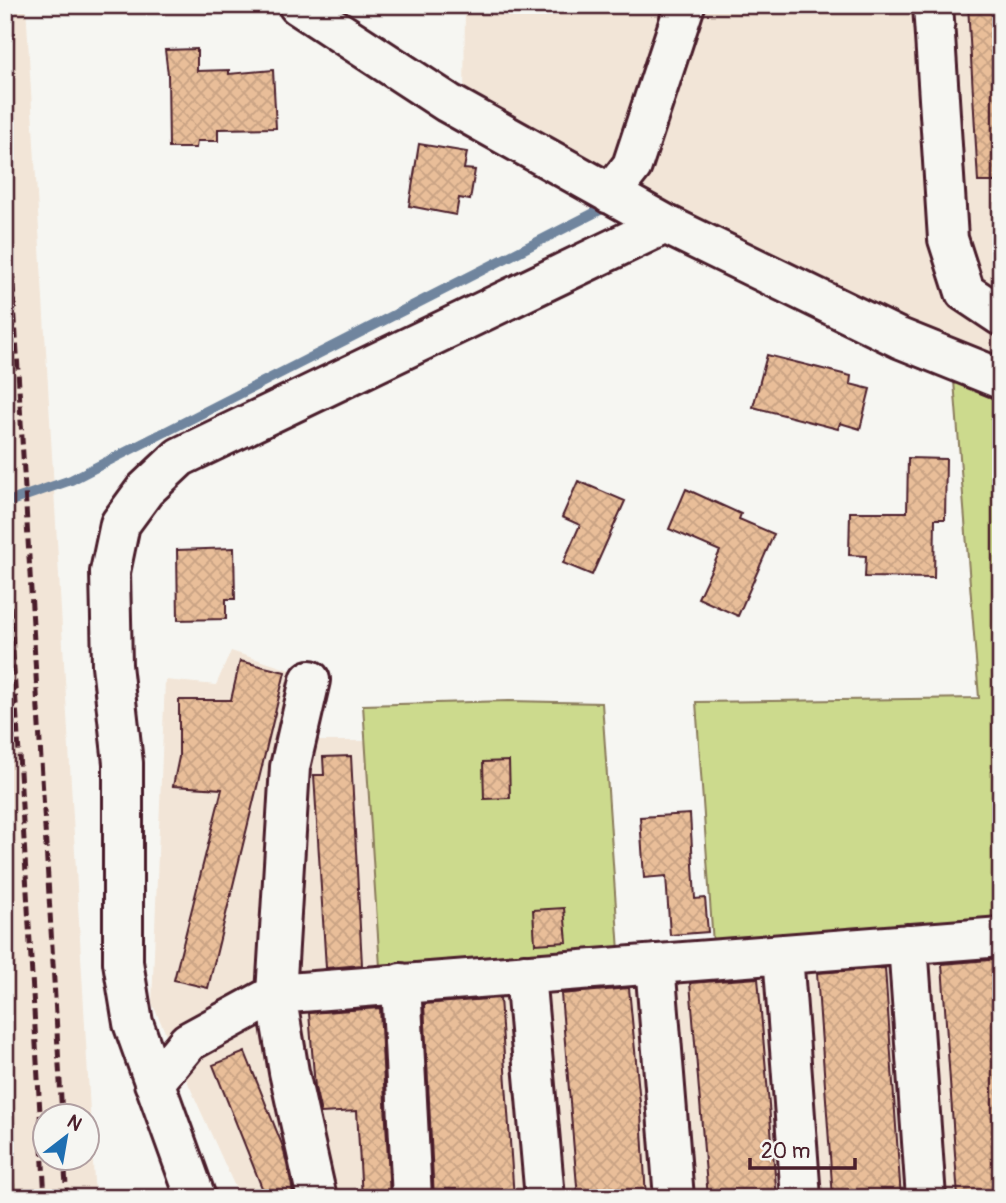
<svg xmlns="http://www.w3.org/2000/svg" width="1006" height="1203" font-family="Pangolin,sans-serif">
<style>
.built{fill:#f2e5d7;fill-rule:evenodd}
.green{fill:#ccda8d;stroke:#8b7c5c;stroke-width:2}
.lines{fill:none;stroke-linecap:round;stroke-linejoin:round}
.stream{stroke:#70859e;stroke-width:10}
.building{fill:url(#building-cross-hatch);stroke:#4a1f2b;stroke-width:2}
.minor-casing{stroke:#4a1f2b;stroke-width:44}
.minor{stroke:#f6f6f2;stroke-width:38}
.rail{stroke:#4a1f2b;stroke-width:5;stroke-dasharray:10 5;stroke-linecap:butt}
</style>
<defs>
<pattern id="building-cross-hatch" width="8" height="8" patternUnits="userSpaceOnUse" patternTransform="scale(1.75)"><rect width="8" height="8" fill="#e9be99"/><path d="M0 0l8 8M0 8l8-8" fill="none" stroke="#c9a384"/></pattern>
</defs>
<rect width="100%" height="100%" fill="#f6f6f2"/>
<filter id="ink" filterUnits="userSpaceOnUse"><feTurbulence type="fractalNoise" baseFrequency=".0143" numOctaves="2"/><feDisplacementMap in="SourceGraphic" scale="14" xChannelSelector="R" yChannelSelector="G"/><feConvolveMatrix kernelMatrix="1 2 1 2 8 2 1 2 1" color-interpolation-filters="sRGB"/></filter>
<g filter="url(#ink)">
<path class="built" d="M5 5H26L95 1198H15L5 1054ZM46 1116H88V1158H46Z
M465 5H1001V363L901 328 464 100Z
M231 651 324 681 312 741H366L380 967 1001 923V1198H240L152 1003 165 680 216 685Z"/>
<path class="green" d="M954 381 1001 399V923L713 944 696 702 979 698Z
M509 701 602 703 619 951 380 967 363 705Z
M5 1039 15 1198 5 1197Z"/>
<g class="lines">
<path class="stream" d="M5 503 71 480 602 209"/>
</g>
<path class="building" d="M968 5H1001V182H978Z
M197 49V71L229 70V74L273 70 276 128 218 129V141H197L196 148H169L168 74 165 50Z
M419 144 467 152 464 169 475 170 470 200 459 198 456 215 409 206Z
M767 355 851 376 850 384 870 389 860 429 840 423 838 429 753 407Z
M908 458 946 459 945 519H935L934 578 865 577 866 556 849 555 850 512H907Z
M578 481 625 501 592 575 563 563 580 525 562 517Z
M686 489 741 514 739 519 774 534 738 616 698 598 720 551 669 529Z
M234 548 235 599H226V619L178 620 177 550Z
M240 661 285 672 208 988 174 980 222 789 173 786 179 757V700H231Z
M351 756 362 965 326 968 314 775H324L323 757Z
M509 761 510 798 484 799 483 762Z
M690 814 695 899 705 898 708 932 670 935 666 876 644 878 640 817Z
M564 908 567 942 535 944 533 910Z
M1001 959V1198H958L942 964Z
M885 968 901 1198H833L817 973Z
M758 978 777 1198H708L690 983Z
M629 988 641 1113 646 1198H578L561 994Z
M500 998 514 1198H434L424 1004Z
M380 1008 390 1198H362L357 1111 321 1113 315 1087 309 1013Z
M245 1052 283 1147 293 1191 277 1198H266L213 1065Z"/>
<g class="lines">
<g class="minor-casing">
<path id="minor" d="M298 5 448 103 665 224
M933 5 948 239 965 292 1001 316
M610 194 632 166 685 5
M310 680 290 767 276 994 1001 937
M908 944 926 1198
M783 954 801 1198
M655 964 674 1198
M525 974 545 1198
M401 983 412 1198
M154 1083 188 1042 276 994 289 1072 317 1198
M196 1198 133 1023 123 962V763L112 665 110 572 120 524 145 490 180 457 665 224 899 338 1001 379"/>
</g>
<use href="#minor" class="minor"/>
<path class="rail" d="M5 150 62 1116
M5 516 45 1198
M64 1158 67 1198"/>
</g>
</g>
<rect width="1006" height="1203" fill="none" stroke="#f6f6f2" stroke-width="28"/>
<rect x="14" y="14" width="978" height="1175" fill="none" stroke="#4a1f2b" stroke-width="2.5" filter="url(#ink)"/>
<g transform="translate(66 1137) rotate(31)"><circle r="33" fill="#f6f6f2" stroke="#b1a0a2" stroke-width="2"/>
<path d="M0-5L12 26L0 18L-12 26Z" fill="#1f6fb2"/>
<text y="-10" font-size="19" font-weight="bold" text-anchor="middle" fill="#4a1f2b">N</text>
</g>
<path d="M750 1158v10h105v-10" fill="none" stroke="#4a1f2b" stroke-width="3.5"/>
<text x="761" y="1158" font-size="21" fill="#4a1f2b" stroke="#f6f6f2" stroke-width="5" paint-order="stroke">20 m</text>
</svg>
